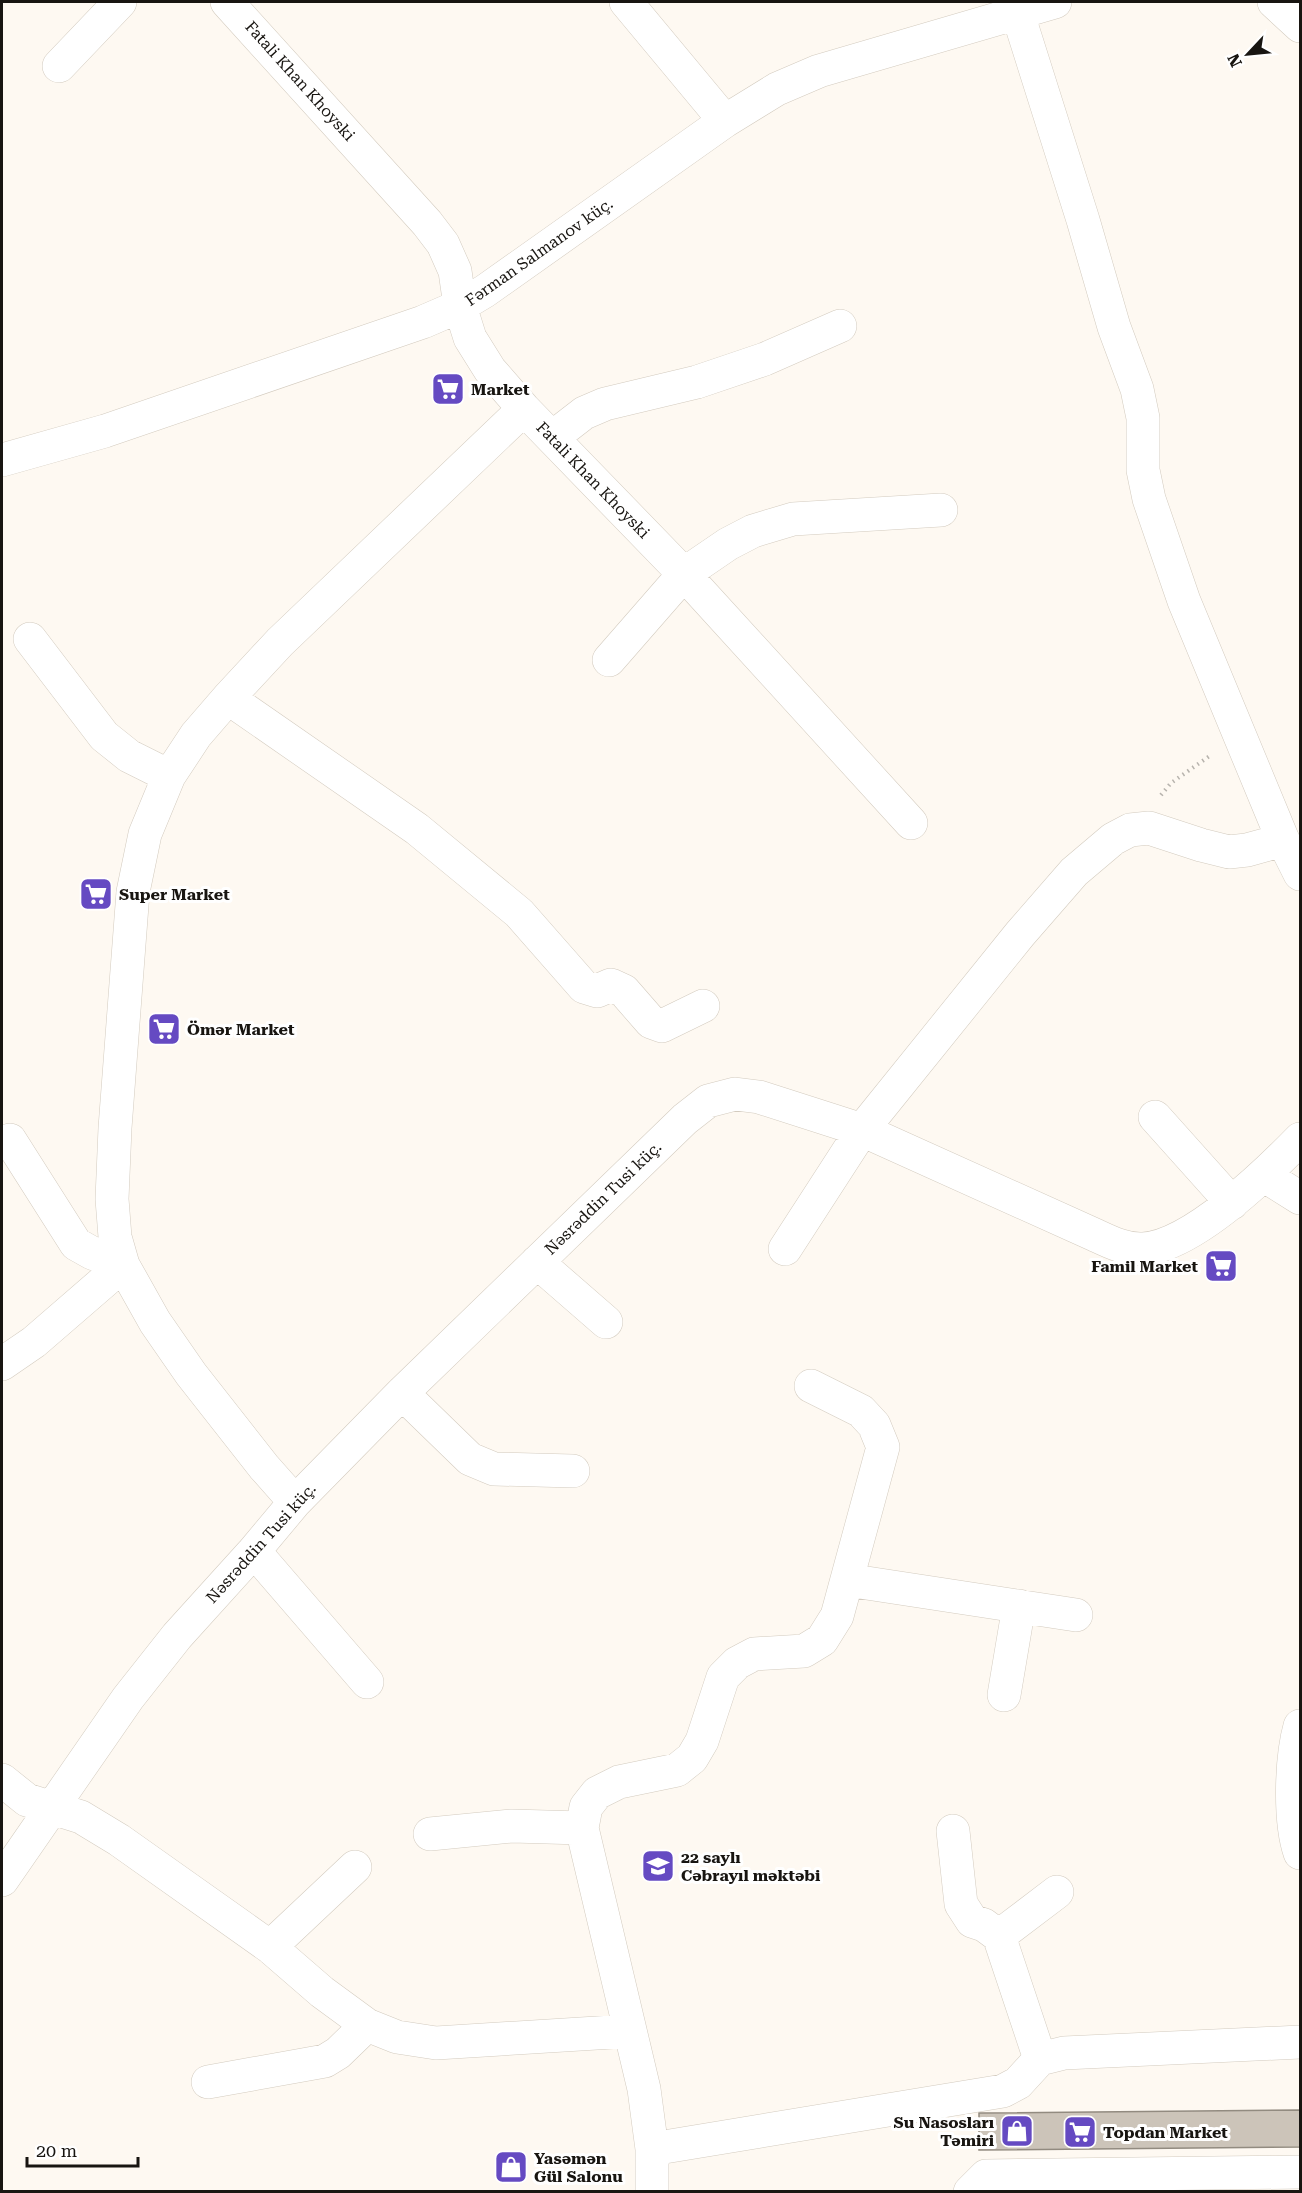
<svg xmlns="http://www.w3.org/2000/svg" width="1302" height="2193" font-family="'Roboto Serif',serif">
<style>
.building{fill:#ccc4b9;stroke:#928b80;stroke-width:1.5}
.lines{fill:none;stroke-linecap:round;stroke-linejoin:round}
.minor-casing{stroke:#d3cbbf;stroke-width:34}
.path{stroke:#b7b3ad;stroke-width:4;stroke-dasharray:1.5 4.5;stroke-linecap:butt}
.minor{stroke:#fff;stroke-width:33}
.labels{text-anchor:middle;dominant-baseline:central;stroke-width:6;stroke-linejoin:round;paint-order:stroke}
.street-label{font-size:16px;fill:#181511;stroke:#fff}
.poi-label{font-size:16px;font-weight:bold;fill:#181511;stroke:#fff;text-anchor:start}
</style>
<rect width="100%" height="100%" fill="#fef9f2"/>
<path class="building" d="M1300 2110V2147L979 2150V2113Z"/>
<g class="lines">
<g class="minor-casing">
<path id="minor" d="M227 2 427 223 443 244 455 271 460 306 470 338 490 370 524 409 684 574 911 823
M626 2 725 121
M1274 2 1300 26
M1017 11 1083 220 1114 327 1137 389 1143 418V470L1149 499 1184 601 1283 840 1300 874
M59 66 120 2
M553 437 584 413 605 404 697 382 765 359 840 326
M2 460 105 431 423 322 460 306 485 291 725 121 777 89 819 71 1055 2
M30 639 104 736 129 756 169 776
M609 660 684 574 728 544 753 531 793 519 941 510
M228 698 417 829 519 913 584 987 597 991 611 985 624 991 651 1022 662 1026 703 1006
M1155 1117 1232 1203
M1265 1176 1300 1198
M785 1249 862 1130 1020 934 1074 872 1113 839 1130 830 1149 828 1201 845 1229 852 1247 850 1283 840
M537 1262 606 1322
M2 1364 34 1342 123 1265 92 1253 76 1244 10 1140
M402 1393 470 1459 494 1469 573 1471
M295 1502 264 1467 191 1374 155 1322 123 1265 115 1237 112 1199 115 1128 133 892 145 834 169 776 196 735 228 698 280 642 524 409
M254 1551 367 1682
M847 1580 1076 1615
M1004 1695 1019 1606
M1300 1726C1291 1758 1289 1821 1300 1853
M2 1780 27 1800 81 1817 119 1840 270 1947 322 1992 367 2025 397 2037 436 2043 629 2031
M953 1831 961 1904 972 1921 984 1925 999 1936 1040 2059
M430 1834 512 1826 582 1828
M2 1880 128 1698 177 1636 254 1551 295 1502 402 1393 685 1119 708 1101 735 1094 759 1097 862 1130 1095 1235C1110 1242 1126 1250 1143 1249 1192 1246 1267 1173 1300 1139
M999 1936 1057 1892
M270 1947 355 1867
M208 2082 325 2061 338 2053 367 2025
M652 2149 1003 2091 1018 2083 1040 2059 1064 2053 1300 2042
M652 2192V2149L644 2089 582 1828 586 1807 597 1793 619 1782 677 1770 692 1758 702 1741 723 1677 737 1663 754 1654 804 1651 822 1640 837 1616 883 1447 874 1425 861 1411 811 1386
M970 2192 986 2176 1300 2172"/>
</g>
<path class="path" d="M1161 795 1171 783 1211 755"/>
<use href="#minor" class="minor"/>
</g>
<defs>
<g id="supermarket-square" transform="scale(1.725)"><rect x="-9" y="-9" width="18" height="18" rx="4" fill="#654ac2" stroke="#fff"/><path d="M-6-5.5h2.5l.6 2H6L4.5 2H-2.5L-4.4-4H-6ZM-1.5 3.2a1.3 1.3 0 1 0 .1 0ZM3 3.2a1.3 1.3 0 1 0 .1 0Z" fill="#fff"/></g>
<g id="school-square" transform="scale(1.725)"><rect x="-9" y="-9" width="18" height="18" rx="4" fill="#654ac2" stroke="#fff"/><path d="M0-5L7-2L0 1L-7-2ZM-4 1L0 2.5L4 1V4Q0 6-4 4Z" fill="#fff"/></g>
<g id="shop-square" transform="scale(1.725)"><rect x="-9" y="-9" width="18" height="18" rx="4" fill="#654ac2" stroke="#fff"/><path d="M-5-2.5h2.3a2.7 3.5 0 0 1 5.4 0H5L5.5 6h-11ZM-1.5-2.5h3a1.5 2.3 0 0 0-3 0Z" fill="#fff"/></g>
</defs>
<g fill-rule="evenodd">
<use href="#supermarket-square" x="448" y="389"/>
<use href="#supermarket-square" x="96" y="894"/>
<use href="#supermarket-square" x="164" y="1029"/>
<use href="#supermarket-square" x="1221" y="1266"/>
<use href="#school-square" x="658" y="1866"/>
<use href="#shop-square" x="1017" y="2131"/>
<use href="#supermarket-square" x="1080" y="2132"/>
<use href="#shop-square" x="511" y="2167"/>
</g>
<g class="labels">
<g class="street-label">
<text transform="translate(300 81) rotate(48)">Fatali Khan Khoyski</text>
<text transform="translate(539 252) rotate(-35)">Fərman Salmanov küç.</text>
<text transform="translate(593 480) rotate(46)">Fatali Khan Khoyski</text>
<text transform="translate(603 1198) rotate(-44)">Nəsrəddin Tusi küç.</text>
<text transform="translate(261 1543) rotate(-48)">Nəsrəddin Tusi küç.</text>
</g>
<g class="poi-label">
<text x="471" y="389">Market</text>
<text x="119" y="894">Super Market</text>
<text x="187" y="1029">Ömər Market</text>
<text x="1198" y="1266" text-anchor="end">Famil Market</text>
<text x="681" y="1857">22 saylı<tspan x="681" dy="18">Cəbrayıl məktəbi</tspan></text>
<text x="994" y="2122" text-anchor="end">Su Nasosları<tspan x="994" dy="18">Təmiri</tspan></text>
<text x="1103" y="2132">Topdan Market</text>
<text x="534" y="2158">Yasəmən<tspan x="534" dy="18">Gül Salonu</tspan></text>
</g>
</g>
<rect width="1302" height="2193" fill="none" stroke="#181511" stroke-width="6"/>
<g transform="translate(1248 54) rotate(244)" stroke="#ffffff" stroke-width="4.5" paint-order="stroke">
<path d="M0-4.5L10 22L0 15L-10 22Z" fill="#181511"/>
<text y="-9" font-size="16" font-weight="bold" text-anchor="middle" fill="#181511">N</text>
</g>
<path d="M27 2157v9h111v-9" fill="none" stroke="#181511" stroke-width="3"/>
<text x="36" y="2157" font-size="18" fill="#181511" stroke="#ffffff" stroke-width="4.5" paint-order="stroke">20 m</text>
</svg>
